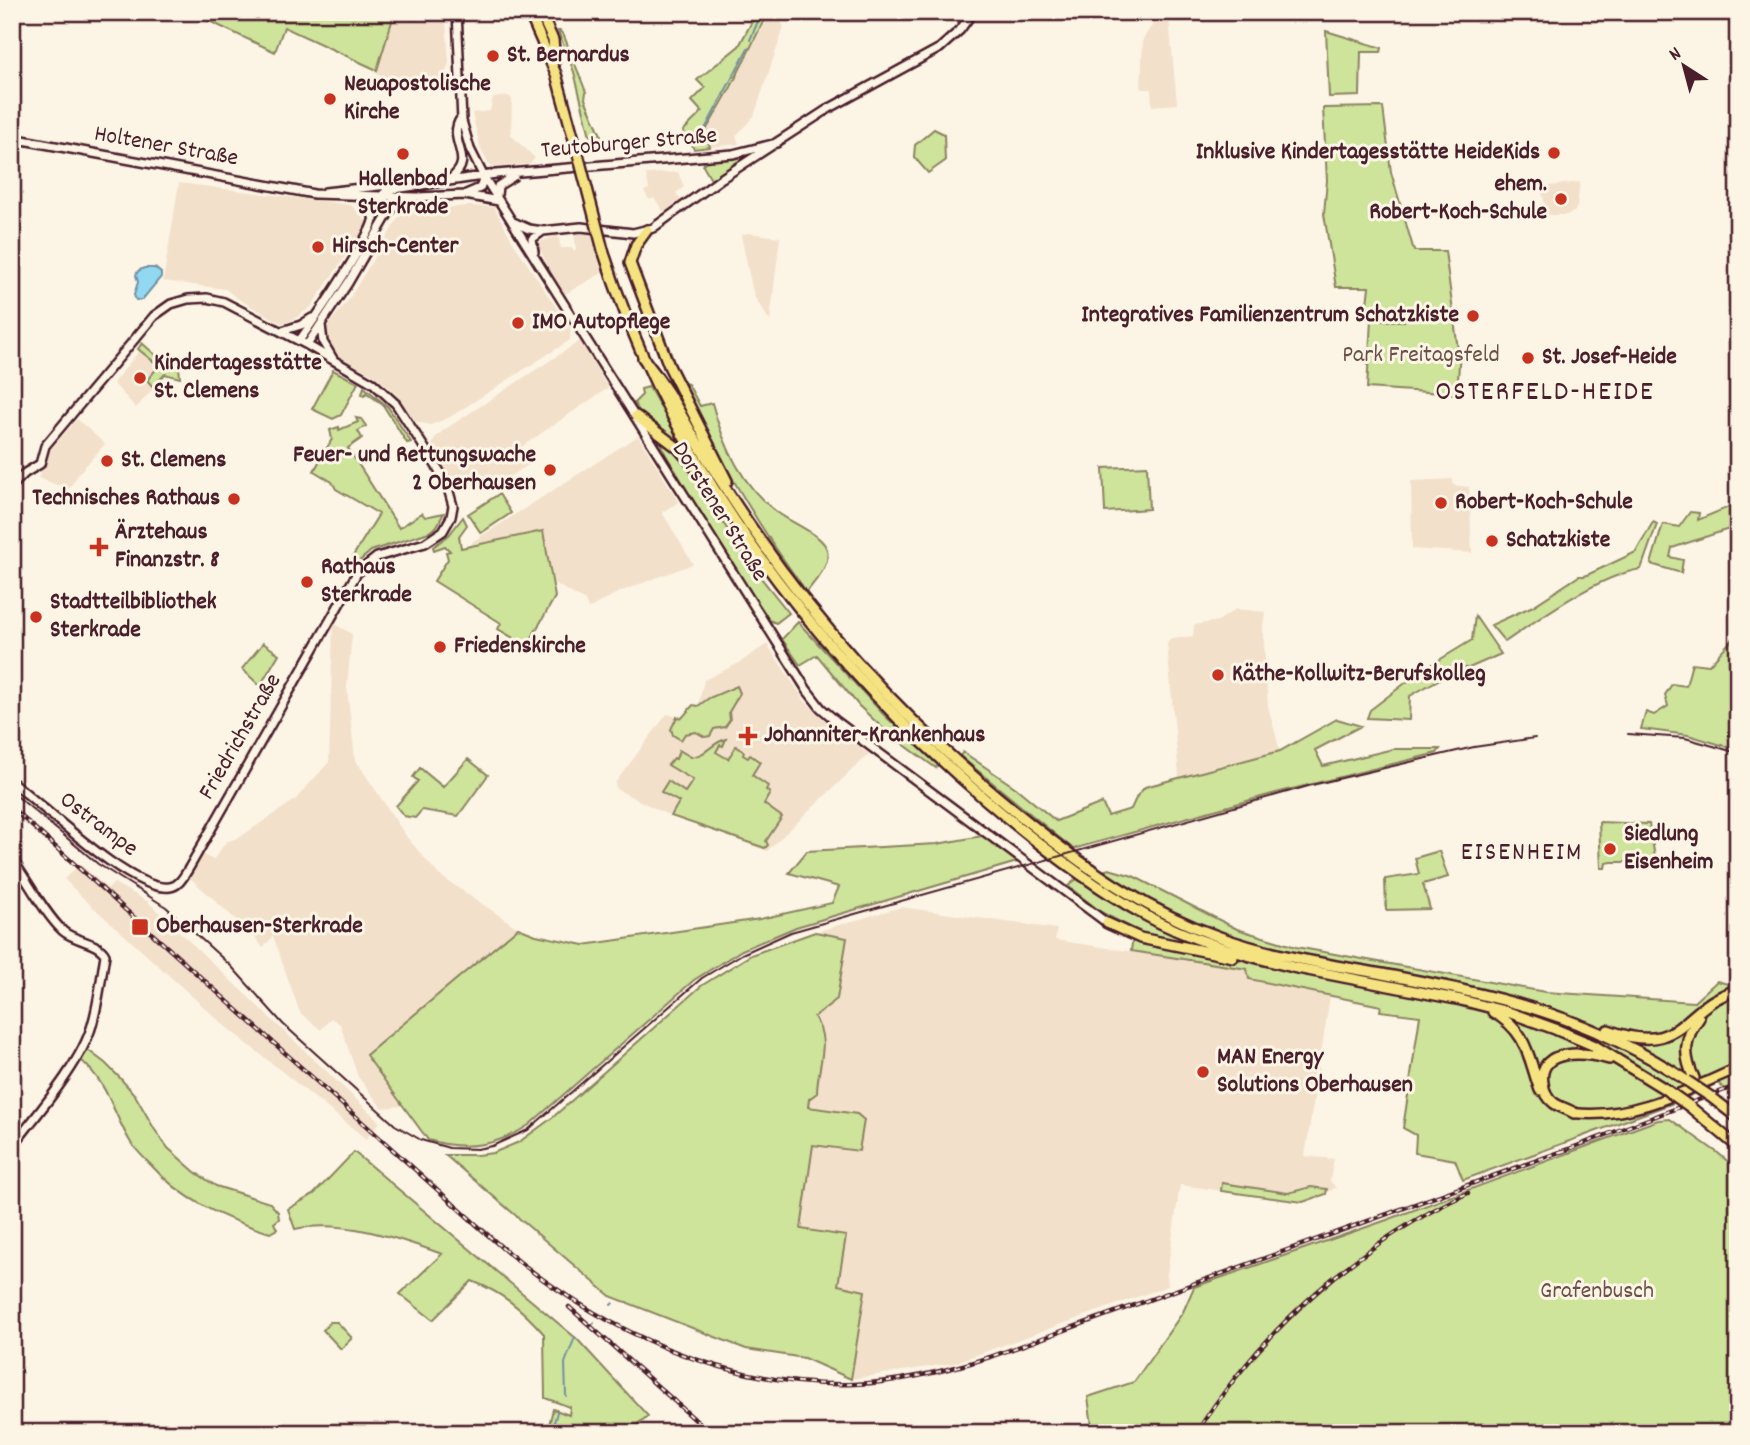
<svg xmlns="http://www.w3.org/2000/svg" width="1750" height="1445" font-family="Dekko,sans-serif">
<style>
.built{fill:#f2e0ca}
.green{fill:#cde49a;stroke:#8c8262;stroke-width:2}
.water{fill:#90d9f1;stroke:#748fa2;stroke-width:2}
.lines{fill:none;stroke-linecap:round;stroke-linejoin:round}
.stream{stroke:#748fa2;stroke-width:2}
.secondary-casing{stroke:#4a1f2b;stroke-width:12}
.primary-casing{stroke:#4a1f2b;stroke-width:13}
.motorway-casing{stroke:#4a1f2b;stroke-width:14}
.secondary{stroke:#fcf5e5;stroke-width:7}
.primary{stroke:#f5e382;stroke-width:8}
.motorway{stroke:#f5e382;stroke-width:9}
.tram{stroke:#4a1f2b;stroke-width:2}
.rail-casing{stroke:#4a1f2b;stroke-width:4.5}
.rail{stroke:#fcf5e5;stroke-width:2;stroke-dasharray:5;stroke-linecap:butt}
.motorway-bridge-casing{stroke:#4a1f2b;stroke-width:14;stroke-linecap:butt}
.motorway-bridge{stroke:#f5e382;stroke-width:9}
.poi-dot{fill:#c8321e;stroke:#fcf5e5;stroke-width:2.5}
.labels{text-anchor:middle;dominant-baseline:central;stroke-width:6;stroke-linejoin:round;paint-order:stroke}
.poi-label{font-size:24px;font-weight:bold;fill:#4a1f2b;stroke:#fcf5e5;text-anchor:start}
.street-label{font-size:24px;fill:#4a1f2b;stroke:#fcf5e5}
.park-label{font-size:24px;fill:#6b5047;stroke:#fcf5e5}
.neighbourhood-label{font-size:26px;letter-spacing:2px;fill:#4a1f2b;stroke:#fcf5e5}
.quarter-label{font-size:28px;letter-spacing:2px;fill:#4a1f2b;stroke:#fcf5e5}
</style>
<rect width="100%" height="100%" fill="#fcf5e5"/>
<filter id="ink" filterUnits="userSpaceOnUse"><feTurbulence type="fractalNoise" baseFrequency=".0143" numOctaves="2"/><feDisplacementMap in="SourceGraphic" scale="14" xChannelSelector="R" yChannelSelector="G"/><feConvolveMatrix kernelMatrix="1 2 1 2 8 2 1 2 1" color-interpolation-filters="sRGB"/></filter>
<g filter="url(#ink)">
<path class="built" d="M771 12 778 17 784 27 754 116 736 136 739 144 710 147 705 132Z
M1169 19 1177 104 1152 106 1151 89H1141L1143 39 1155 21Z
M446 21 449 63 439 90 392 80 375 73 392 22Z
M508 96 512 99 511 135 535 158 530 164 493 167 488 163 481 150 472 113 490 111 493 98Z
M678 172 684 187 676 193 681 200 664 212 654 198 649 200 644 191 649 189 646 174Z
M1580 182 1577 207 1574 212 1567 215H1547L1541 187Z
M179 183 351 205 368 223 311 307 291 321 281 323 240 300 225 289 163 281Z
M469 206 494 207 513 242 571 330 570 340 450 417 431 425 416 422 395 393 374 375 334 354 327 342 325 329 349 299 399 217 408 211Z
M574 233 591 234 602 273 565 294 550 271 537 243 558 235 561 248H573V251L576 249Z
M748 233 780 237 770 321 755 298 752 288 741 235Z
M580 341 608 388 521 447 531 463 527 466 489 489 457 488 432 445 435 438 444 430Z
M141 349 167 373 136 408 113 383Z
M77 419 105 444 79 473 69 489 38 478 50 450Z
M638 436 679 502 662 512 693 564 619 592 588 609 585 601 554 583 543 532 473 546 472 542Z
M1453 479V485L1469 487 1472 553 1412 549 1411 481Z
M1236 609 1265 612 1263 627 1268 706 1280 751 1179 777 1167 644 1170 639 1193 636 1194 625 1218 621Z
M333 623 352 634 347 687 355 759 406 836 439 875 518 928 366 1054 402 1106 382 1108 358 1077 340 1024 331 1018 321 1030 300 1013 273 936 263 948 254 936 188 876 202 854 213 860 226 842 240 837 295 800 329 762Z
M767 644 805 701 822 718 869 754 767 851 668 815 616 789 615 783 667 714 682 718 693 705 698 706 704 680 739 663Z
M80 864 108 889 114 883 147 901 380 1122 366 1139 225 1026 82 897 64 879Z
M901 907 1057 929 1055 940 1247 969 1250 979 1330 996 1305 1156 1334 1159 1330 1181 1336 1188 1303 1202 1180 1185 1167 1274 1168 1286 954 1363 851 1379 865 1291 838 1286 801 1229 813 1145 857 1114 808 1108 809 1099 817 1093 824 1038 814 1017 847 939 815 932Z"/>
<path class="green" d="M190 12H392V21L377 70 284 27 275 52Z
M757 12H768L731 87 705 132 710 147 694 149 683 131 702 112 692 101 705 88 697 80 739 46Z
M558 31H560L564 36 586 92 585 99 601 135 600 141 593 148 574 72Z
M1326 31 1382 48 1381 52H1361L1360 96 1329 97Z
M1383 107 1391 172 1414 251H1445L1458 350H1460L1457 394 1367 388 1371 320 1405 321 1366 312 1369 287H1336L1324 214 1327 180 1323 108Z
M934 129 944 134 945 161 928 173 914 157 915 145Z
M758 152 713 181 710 178 703 166 705 161Z
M142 343 168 366 172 363 179 366 180 378 165 374 153 387 147 380 159 366 138 349Z
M333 370 358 383 341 415 333 419 312 409Z
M681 382 688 384 700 406 712 403C723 444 741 486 777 512 789 522 824 535 827 550 831 566 815 580 807 592 757 526 718 456 681 382Z
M364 387 388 407 411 442 407 443 383 405 367 393 364 395 362 394Z
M649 387 686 453 643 417 634 403 642 395 641 389Z
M356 418 361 419 366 426 358 431 362 438 348 448 399 528 422 513 425 517 444 513 437 526 429 532 371 551 348 571 345 569 379 514 336 489 332 482 314 471 332 439 330 430 339 427V430L358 422Z
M655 436 675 452 685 464 750 564 789 613 776 623 769 620 723 552Z
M1147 466 1149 509 1105 512 1103 468Z
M499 494 511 513 481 533 468 514Z
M1738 503V526L1672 548 1670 557 1683 560 1681 573 1651 564 1663 524 1679 527 1690 512 1699 513 1698 520Z
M463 517 467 525 459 536 461 548 543 531 555 597 527 646 498 629 501 623 434 581 448 559 446 552 450 551 445 546 434 550 433 547 449 535Z
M1653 522 1657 524 1641 569C1598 576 1541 617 1505 642L1491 625 1533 606 1579 576H1585L1636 552Z
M1475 616 1501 654 1469 668H1459L1410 696 1409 720 1367 718 1370 710 1421 671 1472 640Z
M798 622 884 715 938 765 936 768 888 733 859 706 817 655 800 665 782 639Z
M1738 633V750L1688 735 1641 729 1646 712 1654 715 1668 706 1665 695 1672 684 1686 686 1692 663 1709 665Z
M263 643 279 654 260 686 242 669Z
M737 686 740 693 729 712 730 720 725 727 714 729 710 736 705 737 696 732 685 734 681 740 673 735 671 729 677 717 682 718 693 705 698 706 709 698Z
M1337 719 1361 726 1315 750 1323 766 1393 749H1440L1437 753 1276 793 1073 849 960 756 963 752 1016 788 1056 821 1102 803 1108 816 1131 809 1137 796 1145 787 1280 751Z
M726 739 723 746 720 745 716 752 728 759 736 746 744 752 743 755 748 758 750 755 760 762 752 775 768 786 766 790 770 793 764 804 782 817 766 841 768 845 765 848 671 816 679 802 661 792 668 781 685 792 693 780 668 765 674 758 676 759 679 750 691 757C709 754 711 743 726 739Z
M468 759 488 775 458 816 422 810 415 818 404 816 396 806 418 781 413 777 420 768 443 787Z
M1599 822 1649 824 1656 862H1612L1606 863 1605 868H1601Z
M982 836 1017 862 796 927 742 950 694 980 529 1125C497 1146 465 1151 428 1140L366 1055 518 928 536 935 584 945 760 919 832 903 839 887 789 873 807 851 937 844Z
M1439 851 1448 877 1423 884 1430 909 1386 910 1385 879 1419 874 1415 858Z
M1109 869 1133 876 1237 929 1296 947 1545 992 1694 1002 1717 981 1732 985 1738 984V1102L1718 1083 1676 1102 1463 1180 1455 1160 1415 1153 1416 1135 1403 1128 1420 1016 1380 1011 1381 1006 1249 979 1247 969 1131 951 1134 929 1101 912 1068 886 1078 878Z
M815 932 847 938 837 999 814 1017C832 1042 817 1065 817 1093L809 1099 808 1107 857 1114 864 1120 859 1151 813 1145 801 1229 846 1236 838 1285 865 1291 851 1379 804 1358 746 1349 610 1296 445 1155H477L493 1153 519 1142 552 1118 701 986 751 955Z
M88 1050 105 1063 120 1078 135 1095 155 1130 168 1148 195 1172 216 1186 270 1203 278 1212 279 1219 274 1223 277 1229 270 1233C224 1219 182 1200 149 1163 143 1157 136 1150 131 1143 112 1112 110 1086 81 1060Z
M1670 1119 1718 1153 1738 1170V1433H1093L1088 1397 1134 1382 1183 1312 1194 1287 1384 1221 1658 1120Z
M354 1152 577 1339 648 1416 625 1433H547L553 1409 569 1415 570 1407 545 1398 544 1334C522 1309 503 1293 472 1281L433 1320 400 1294 442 1254C398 1238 342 1219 295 1229L288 1209 314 1194Z
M1222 1183 1288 1193 1311 1187 1327 1189 1326 1194 1303 1202 1221 1191Z
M330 1322H337L352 1338 341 1349 323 1330Z"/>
<path class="water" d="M144 268H155L161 273V277L142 300H136L134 295 138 282 136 275 138 271Z"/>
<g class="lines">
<path class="stream" d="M750 40 762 12
M704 131 748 48
M611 1305 613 1303
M592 1325 594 1323
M566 1396 565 1363 575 1337
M551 1433 557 1412"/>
<g class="secondary-casing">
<path id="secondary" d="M457 12 462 121 470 149 484 177 807 690 821 708 835 720 1107 923
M12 138 314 194 417 197 465 195 499 201
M450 179C478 159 445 141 461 118
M325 192 397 184
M466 194 480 188 484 178
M357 196 368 205 374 219
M497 196 498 186 514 176
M513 222 529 229 543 231 581 227 633 233 653 228 722 178 828 109 940 48 960 30 973 12
M534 252 532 239 543 231
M321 325 323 342 333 359
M282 331 301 325 312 318
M299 341C325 305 350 268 370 229 376 217 376 197 388 190L496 174 733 154 777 143
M307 345 348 283 391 209 414 198
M12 486 25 473 40 464 45 446 154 316 171 304 188 299 207 298 224 302 307 345 373 383 396 404 446 481 453 506 451 517 443 531 425 543 377 557 357 573 189 868C184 876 179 886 170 887 132 893 43 805 12 782
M12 859C28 881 44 913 63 931 74 941 99 942 105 955 101 978 99 1002 92 1025 81 1064 37 1114 12 1147"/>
</g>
<g class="primary-casing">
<path id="primary" d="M1574 1113C1631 1120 1687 1090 1738 1068"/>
</g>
<g class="motorway-casing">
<path id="motorway" d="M529 12 556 74 578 154
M540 12 553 40 555 60
M647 230 636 245 630 263 669 366 727 481
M603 250C670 465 815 653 985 799 1034 841 1086 882 1143 914 1191 941 1244 955 1297 968
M643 358C666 386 679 411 697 442 716 474 736 506 758 537 834 647 928 743 1032 825 1090 871 1150 913 1220 937 1272 956 1327 964 1382 974 1494 995 1590 1015 1687 1081
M636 416 678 448 700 473
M1107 923 1140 938 1233 957
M1292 967 1461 1000 1508 1012 1555 1029 1595 1046 1665 1089
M1493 1012C1528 1032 1528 1057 1540 1090
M1608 1030C1685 1059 1681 1005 1738 990
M1694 1078C1683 1056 1684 1038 1699 1018
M1711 1097 1738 1118
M1689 1106 1738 1147
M1574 1113C1568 1109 1559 1107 1554 1103 1547 1098 1544 1091 1543 1083 1537 1046 1588 1053 1609 1059"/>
</g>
<use href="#secondary" class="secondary"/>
<use href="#primary" class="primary"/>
<use href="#motorway" class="motorway"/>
<path class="tram" d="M1628 734 1685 738 1738 753
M12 792 98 864 166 907 232 967 283 1024 395 1125 421 1140 449 1148 477 1149 492 1146 528 1130 702 978 742 954 791 932 1312 785 1474 747 1535 738"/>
<g class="rail-casing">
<path id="rail" d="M12 808 508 1253
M1561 1152 1738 1085
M501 1247C601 1330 723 1388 855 1384 901 1382 946 1371 990 1357L1568 1149
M569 1307 710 1433
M1196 1433C1262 1330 1357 1244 1468 1193"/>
</g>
<use href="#rail" class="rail"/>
<g class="motorway-bridge-casing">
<path id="motorway-bridge" d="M578 154 603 250
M1687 1081 1711 1097
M1665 1089 1689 1106"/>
</g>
<use href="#motorway-bridge" class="motorway-bridge"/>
</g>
</g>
<g class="poi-dot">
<circle cx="493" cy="56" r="7"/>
<circle cx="330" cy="99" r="7"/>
<circle cx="1554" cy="153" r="7"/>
<circle cx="403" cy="154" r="7"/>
<circle cx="1561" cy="199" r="7"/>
<circle cx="318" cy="247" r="7"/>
<circle cx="1473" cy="316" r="7"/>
<circle cx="518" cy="323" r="7"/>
<circle cx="1528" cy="358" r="7"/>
<circle cx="140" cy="378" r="7"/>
<circle cx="107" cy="461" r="7"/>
<circle cx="550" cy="470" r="7"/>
<circle cx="234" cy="499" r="7"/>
<circle cx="1441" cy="503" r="7"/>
<circle cx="1492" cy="541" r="7"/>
<path d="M95.5 536.5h7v7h7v7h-7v7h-7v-7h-7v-7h7z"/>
<circle cx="307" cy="582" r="7"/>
<circle cx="36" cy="617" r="7"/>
<circle cx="440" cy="647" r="7"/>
<circle cx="1218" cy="675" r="7"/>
<path d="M744.5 725.5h7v7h7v7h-7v7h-7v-7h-7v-7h7z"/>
<circle cx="1610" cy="849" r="7"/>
<rect x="131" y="918" width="18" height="18" rx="3.5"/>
<circle cx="1203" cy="1072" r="7"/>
</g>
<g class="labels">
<g class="poi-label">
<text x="507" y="56">St. Bernardus</text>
<text x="344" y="85">Neuapostolische<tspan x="344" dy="28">Kirche</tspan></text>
<text x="1540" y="153" text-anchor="end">Inklusive Kindertagesstätte HeideKids</text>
<text x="403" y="180" text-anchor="middle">Hallenbad<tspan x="403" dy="28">Sterkrade</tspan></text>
<text x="1547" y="185" text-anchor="end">ehem.<tspan x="1547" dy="28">Robert-Koch-Schule</tspan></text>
<text x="332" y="247">Hirsch-Center</text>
<text x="1459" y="316" text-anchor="end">Integratives Familienzentrum Schatzkiste</text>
<text x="532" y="323">IMO Autopflege</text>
<text x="1542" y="358">St. Josef-Heide</text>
<text x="154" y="364">Kindertagesstätte<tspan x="154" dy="28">St. Clemens</tspan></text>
<text x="536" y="456" text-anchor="end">Feuer- und Rettungswache<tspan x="536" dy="28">2 Oberhausen</tspan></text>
<text x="121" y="461">St. Clemens</text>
<text x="220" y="499" text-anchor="end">Technisches Rathaus</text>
<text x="1455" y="503">Robert-Koch-Schule</text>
<text x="115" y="533">Ärztehaus<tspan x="115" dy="28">Finanzstr. 8</tspan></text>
<text x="1506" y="541">Schatzkiste</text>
<text x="321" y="568">Rathaus<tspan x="321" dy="28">Sterkrade</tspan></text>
<text x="50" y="603">Stadtteilbibliothek<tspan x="50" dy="28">Sterkrade</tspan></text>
<text x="454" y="647">Friedenskirche</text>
<text x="1232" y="675">Käthe-Kollwitz-Berufskolleg</text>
<text x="764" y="736">Johanniter-Krankenhaus</text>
<text x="1624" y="835">Siedlung<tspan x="1624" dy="28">Eisenheim</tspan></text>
<text x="156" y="927">Oberhausen-Sterkrade</text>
<text x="1217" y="1058">MAN Energy<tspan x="1217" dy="28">Solutions Oberhausen</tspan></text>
</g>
<g class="street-label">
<text transform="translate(629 144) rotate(-5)">Teutoburger Straße</text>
<text transform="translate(166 147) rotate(10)">Holtener Straße</text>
<text transform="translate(719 512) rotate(58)">Dorstener Straße</text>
<text transform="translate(241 737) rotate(-60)">Friedrichstraße</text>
<text transform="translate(98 825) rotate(37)">Ostrampe</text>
</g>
<g class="park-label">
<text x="1421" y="356">Park Freitagsfeld</text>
<text x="1597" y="1292">Grafenbusch</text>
</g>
<g class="neighbourhood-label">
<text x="1522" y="853">EISENHEIM</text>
</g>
<g class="quarter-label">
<text x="1545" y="394">OSTERFELD-HEIDE</text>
</g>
</g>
<rect width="1750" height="1445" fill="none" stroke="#fcf5e5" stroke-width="42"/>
<rect x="21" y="21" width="1708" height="1403" fill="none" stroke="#4a1f2b" stroke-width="2.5" filter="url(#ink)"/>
<g transform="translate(1684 66) rotate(324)" stroke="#fcf5e5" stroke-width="5" paint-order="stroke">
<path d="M0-5L12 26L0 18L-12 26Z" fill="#4a1f2b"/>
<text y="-10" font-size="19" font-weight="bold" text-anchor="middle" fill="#4a1f2b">N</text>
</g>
</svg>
